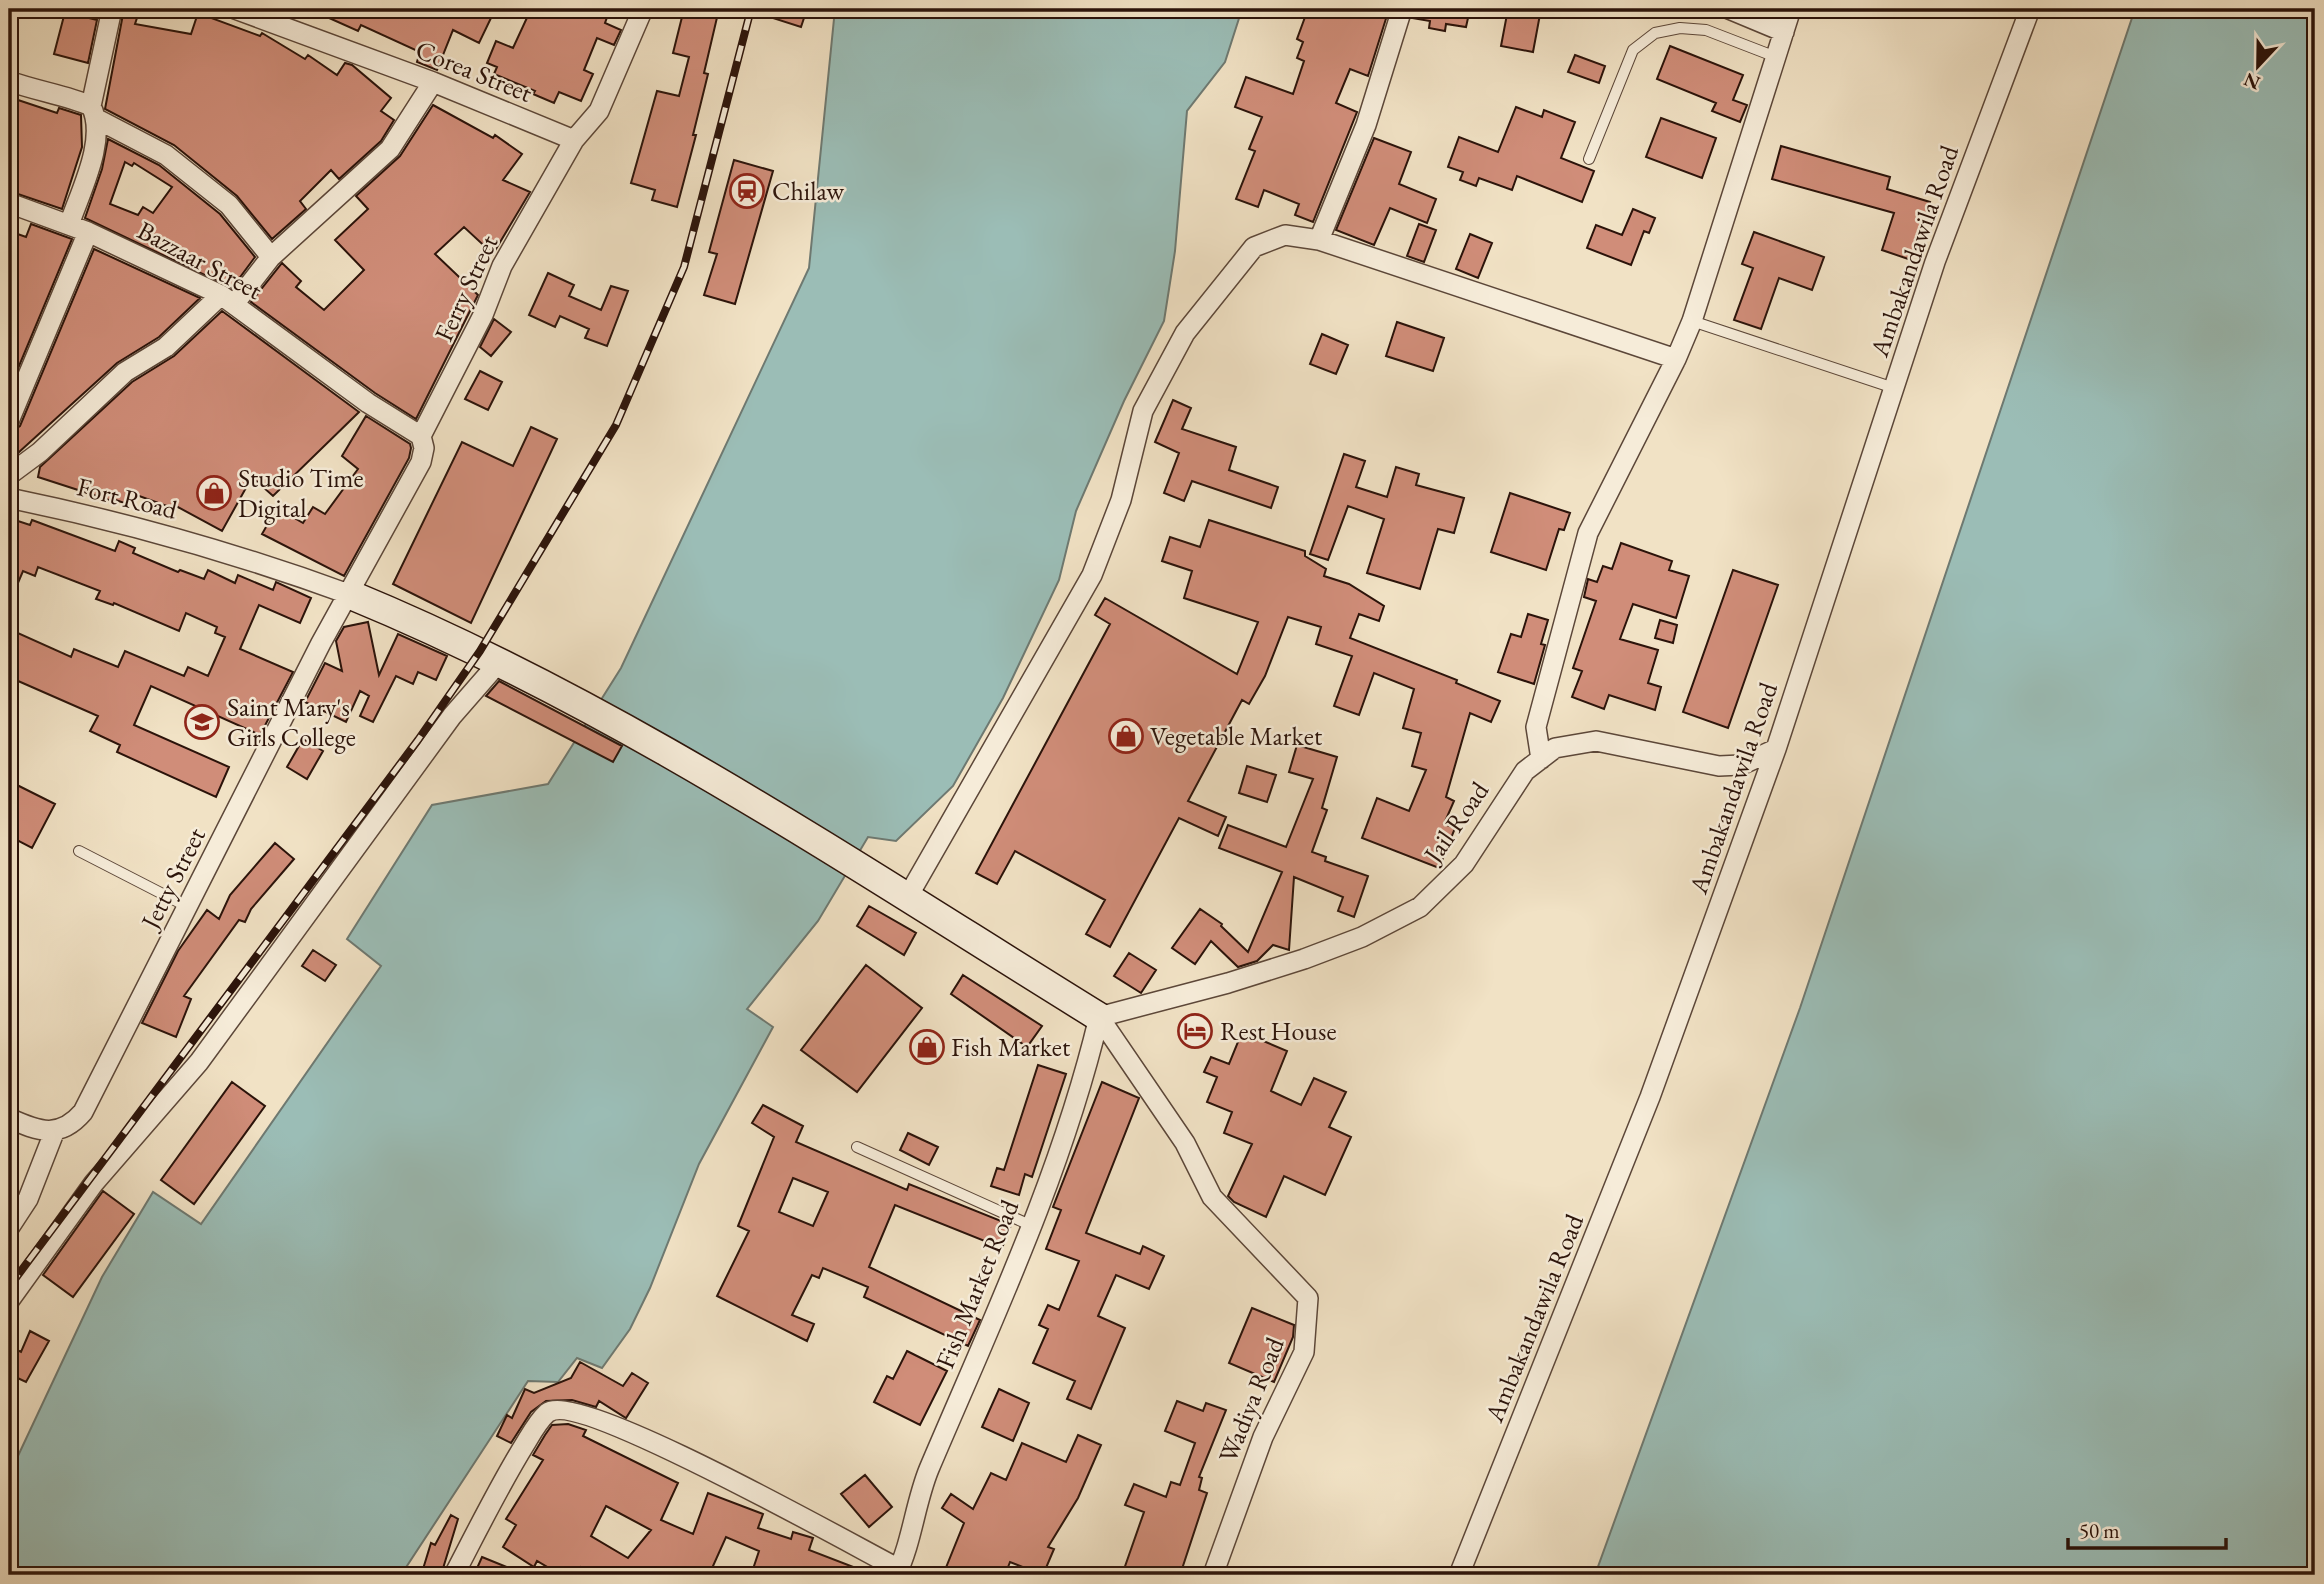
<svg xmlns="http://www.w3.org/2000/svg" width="2324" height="1584" font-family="'EB Garamond',serif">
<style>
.water{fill:#9bbdb6;stroke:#6e7971;stroke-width:2}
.building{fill:#d08d79;stroke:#2b130a;stroke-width:2;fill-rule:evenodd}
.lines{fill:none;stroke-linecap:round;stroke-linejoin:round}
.lane-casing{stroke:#5c4739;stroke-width:12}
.street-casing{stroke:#5c4739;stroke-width:22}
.secondary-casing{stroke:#2b130a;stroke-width:31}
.lane{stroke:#f6ecd9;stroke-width:10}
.street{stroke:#f6ecd9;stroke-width:19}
.secondary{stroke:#f6ecd9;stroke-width:28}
.rail-casing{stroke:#2b130a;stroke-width:8}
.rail{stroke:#f6ecd9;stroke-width:5;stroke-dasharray:16;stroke-linecap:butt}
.labels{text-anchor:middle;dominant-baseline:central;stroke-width:5;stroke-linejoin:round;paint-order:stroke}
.street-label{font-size:26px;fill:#2b130a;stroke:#f6ecd9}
.poi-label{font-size:26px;fill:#2b130a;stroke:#f6ecd9;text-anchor:start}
</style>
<rect width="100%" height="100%" fill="#f1e2c5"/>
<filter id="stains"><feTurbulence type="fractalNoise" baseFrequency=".00286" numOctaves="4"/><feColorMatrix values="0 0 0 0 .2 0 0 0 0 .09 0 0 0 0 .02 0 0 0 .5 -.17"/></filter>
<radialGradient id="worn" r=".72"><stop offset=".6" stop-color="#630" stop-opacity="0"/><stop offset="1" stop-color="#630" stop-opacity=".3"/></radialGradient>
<path class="water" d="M835 9H1242L1225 62 1187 111 1175 251 1164 321 1124 401 1076 511 1059 580 1003 698 953 786 896 841 868 837 818 921 747 1009 773 1027 699 1164 650 1288 630 1329 602 1368 577 1358 558 1382 528 1381 401 1575H9V1475L102 1277 153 1192 201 1224 381 966 347 939 432 805 548 784 621 668 809 268Z
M2135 9H2315V1575H1595L1800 1008Z"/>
<path class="building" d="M124 9H140L135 24 191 34 198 13 260 36 262 33 305 59 308 55 337 75 345 63 352 65 391 98 381 111 394 120 381 141 339 179 331 170 300 201 306 209 272 239 237 196 174 145 105 109Z
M309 9H472L491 18 479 43 453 30 437 70 417 62 420 52 361 25 358 31Z
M531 9H610L605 23 621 30 614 45 597 38 584 70 593 74 581 101 559 92 554 103 533 94 535 91 494 74 497 67 487 63 496 41 513 48Z
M684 9H719L704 73 708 74 693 135H696L677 207 652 200 655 190 631 183 657 91 679 96 689 57 673 53Z
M755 9H807L801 27 754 12Z
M1308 9H1389L1368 76 1350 69 1336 103 1357 112 1313 222 1295 215 1299 204 1264 190 1258 207 1236 199 1255 151 1249 149 1262 117 1235 107 1246 77 1293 94 1304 61 1297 58 1303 42 1297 39Z
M1414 9H1470L1466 27 1446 24 1445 31 1429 28 1430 21 1412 18Z
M1508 9H1541L1533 52 1501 46Z
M65 12 97 20 88 63 54 54Z
M1670 46 1743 75 1733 100 1747 105 1740 122 1712 111 1716 103 1657 79Z
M1575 55 1605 66 1599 83 1568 72Z
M9 97 57 113 59 108 81 115 82 147 62 209 9 191V136L16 116 9 115Z
M433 105 493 138 495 135 522 154 503 180 530 192 493 254 464 227 435 254 478 295 416 419 375 393 251 302 282 263 301 281 296 287 324 310 364 270 335 240 368 209 356 196 400 156Z
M1516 107 1542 117 1544 110 1575 122 1561 158 1594 171 1582 202 1517 176 1512 190 1479 178 1476 186 1460 180 1463 172 1448 167 1459 137 1498 152Z
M1661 118 1716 138 1702 178 1646 157Z
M1374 138 1411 152 1399 184 1436 199 1427 223 1390 208 1374 245 1336 230Z
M108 139 159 165 220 214 255 257 232 288 85 218 102 169ZM125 162 132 166 134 163 172 187 153 213 143 207 138 215 110 204Z
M1781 146 1890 177 1887 189 1930 202 1911 260 1882 250 1894 213 1772 179Z
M734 160 773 171 735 304 704 295 717 254 709 252Z
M1633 209 1655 218 1649 233 1644 231 1631 265 1587 248 1596 225 1622 235Z
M31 224 72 239 9 390V231L26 237Z
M1419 224 1436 230 1424 262 1407 256Z
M1754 232 1824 257 1812 290 1779 278 1761 329 1734 320 1753 268 1742 264Z
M1470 234 1492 243 1478 278 1456 269Z
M94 249 200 298 159 337 117 363 18 453 9 447V433L20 426Z
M548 273 574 285 569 296 601 310 611 286 628 291 607 346 585 338 589 329 560 316 555 327 529 315Z
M222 311 359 412 273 496 252 477 222 531 176 506 175 509 131 493 127 504 113 499 112 501 38 477 40 467 132 382 174 356Z
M494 319 511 332 491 356 480 347Z
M1397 322 1444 338 1433 371 1386 356Z
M1322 334 1348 345 1336 374 1310 364Z
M480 371 502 382 488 410 465 399Z
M1173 400 1191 408 1182 429 1236 447 1229 470 1278 487 1271 508 1192 481 1184 501 1164 493 1179 453 1155 442Z
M366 416 410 444 411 448 409 458 344 576 262 534 277 508 303 523 313 507 325 514 358 469 342 456Z
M531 427 557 439 471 623 393 584 462 442 513 466Z
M1344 454 1365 461 1356 487 1387 497 1396 467 1419 474 1416 485 1464 498 1454 533 1438 529 1420 589 1367 573 1384 519 1348 506 1328 560 1310 554Z
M1510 493 1570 513 1564 530 1559 529 1546 570 1491 552Z
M32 520 115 551 119 541 135 548 133 553 178 572 180 570 204 579 208 570 235 583 238 575 273 590 276 582 311 598 300 623 259 605 240 649 293 672 260 735 151 686 134 725 229 767 216 797 117 752 120 745 90 731 98 716 9 677V629L71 657 74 649 118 667 125 651 184 676 188 667 208 676 225 637 215 633 217 627 186 613 179 631 114 603 113 605 96 599 100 591 38 567 35 576 23 571 9 604V530L14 532 18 521 30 525Z
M1209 520 1305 551V556L1326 569 1324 576 1349 584 1384 606 1379 621 1359 614 1350 638 1457 680 1456 683 1500 701 1491 722 1470 713 1446 797 1454 801 1444 824 1455 828 1439 868 1362 838 1377 798 1409 811 1426 770 1412 766 1421 733 1403 728 1414 689 1374 673 1359 715 1334 706 1352 656 1316 644 1321 627 1288 617 1265 676 1249 704 1242 700 1188 801 1226 817 1218 836 1179 818 1110 947 1086 934 1105 900 1015 851 997 884 976 873 1110 624 1095 615 1105 598 1237 674 1258 622 1184 598 1192 571 1162 561 1170 537 1200 547Z
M1621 543 1672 561 1669 570 1689 576 1676 618 1633 604 1620 639 1658 650 1648 683 1661 687 1655 710 1609 695 1604 709 1572 697 1582 671 1573 668 1596 601 1584 597 1588 579 1597 582 1603 566 1612 569Z
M1733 570 1778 585 1728 728 1683 712Z
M1528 614 1548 620 1541 644 1545 645 1534 684 1498 672 1511 634 1521 637Z
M1660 620 1677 625 1673 643 1655 638Z
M368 622 379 675 398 634 447 656 436 680 418 672 413 684 396 676 373 722 360 716 369 696 360 691 346 722 305 702 325 663 342 671 336 641 344 627Z
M499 681 622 746 613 762 486 696Z
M303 739 323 751 307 779 287 767Z
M1297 745 1337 757 1322 808 1327 810 1312 852 1326 857 1325 861 1368 876 1354 917 1338 911 1343 897 1294 877 1289 950 1273 945 1257 961 1238 967 1211 941 1195 964 1172 948 1200 909 1222 924 1221 926 1248 952 1282 872 1219 848 1228 825 1286 847 1313 779 1289 772Z
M1247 766 1276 775 1267 802 1239 793Z
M9 781 55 804 32 848 9 836Z
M275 843 294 859 251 909 245 922 239 920 184 996 191 999 176 1037 142 1023 178 951 207 910 219 919 230 895Z
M869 906 916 933 904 955 857 926Z
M313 950 336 965 325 981 302 966Z
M1129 953 1156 970 1141 993 1114 976Z
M866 965 922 1008 857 1092 801 1050Z
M963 975 1042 1026 1027 1047 951 994Z
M1242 1032 1287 1051 1271 1091 1301 1105 1314 1078 1346 1092 1329 1127 1351 1137 1325 1195 1284 1176 1266 1217 1234 1202 1228 1196 1252 1144 1224 1133 1232 1112 1207 1102 1217 1077 1204 1072 1211 1057 1229 1064Z
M1038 1065 1066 1074 1032 1177 1025 1174 1019 1195 991 1186 997 1168 1004 1170Z
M232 1082 265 1106 194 1204 161 1180Z
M1102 1082 1139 1098 1086 1233 1140 1254 1143 1246 1164 1256 1149 1289 1116 1275 1098 1316 1125 1328 1091 1409 1067 1399 1075 1381 1033 1363 1048 1329 1039 1325 1048 1305 1059 1310 1079 1261 1046 1249 1061 1210 1053 1207Z
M763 1105 803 1126 796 1142 907 1190 909 1184 1011 1225 1002 1248 895 1205 869 1267 980 1320 968 1346 864 1297 868 1287 823 1268 819 1278 812 1275 792 1315 814 1324 807 1341 717 1296 749 1231 738 1226 774 1137 752 1123ZM793 1178 828 1192 813 1226 779 1212Z
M908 1133 938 1147 929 1165 900 1150Z
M103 1191 134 1214 73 1297 43 1275Z
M1252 1308 1294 1325 1293 1337 1274 1382 1229 1363Z
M30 1331 49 1341 26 1382 9 1374V1346L21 1352Z
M907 1351 947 1371 920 1425 874 1402 887 1376 893 1379Z
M580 1362 623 1386 632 1373 648 1383 626 1418 599 1401 596 1407 572 1400 546 1401 531 1412 511 1443 497 1436 507 1415 512 1418 525 1389 534 1393 571 1378Z
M999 1389 1029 1403 1013 1441 982 1427Z
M1177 1401 1203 1411 1206 1403 1226 1410 1199 1477 1202 1478 1199 1490 1207 1493 1180 1575H1122L1144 1512 1125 1505 1134 1484 1166 1497 1171 1482 1180 1485 1195 1443 1165 1431Z
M568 1424 586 1430 583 1436 678 1483 661 1520 693 1534 708 1493 763 1514 758 1528 791 1539 793 1532 813 1538 809 1550 874 1575H801L778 1568 776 1575H751L759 1551 726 1537 709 1575H596L581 1567 576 1575H561L537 1561 534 1567 503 1547 516 1525 506 1519 543 1460 533 1455 545 1435 552 1425ZM606 1506 651 1530 628 1558 591 1536Z
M1078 1435 1101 1445 1078 1498 1048 1547 1054 1549 1043 1575 1010 1562 1005 1575H943L964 1523 942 1508 951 1494 973 1509 991 1473 1006 1480 1022 1443 1066 1462Z
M865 1475 892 1507 869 1527 841 1494Z
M451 1515 458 1519 441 1575 423 1569 431 1543 435 1545Z
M482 1557 526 1575H474Z"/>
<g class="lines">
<g class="lane-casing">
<path id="lane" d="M1589 159 1633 50 1655 33 1680 28 1706 30 1776 57
M1692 321 1894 388
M79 851 188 907
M857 1147 1030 1225"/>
</g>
<g class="street-casing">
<path id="street" d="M235 9 433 82 574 140
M1729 9 1784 32
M9 81C36 91 66 95 91 106
M97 119 166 155 229 205 271 257
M9 203 88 232 221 295 368 403 421 436
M69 225C80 192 108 139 91 106L112 9
M1319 240 1366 125 1402 9
M235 303 271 257 390 149 433 82
M9 421 88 232
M9 475 40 452 125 372 166 347 221 295
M9 498C126 522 239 554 351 595
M1541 759 1536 727 1588 533 1676 359 1692 321 1791 9
M907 898 1092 575 1121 500 1143 411 1185 333 1254 247 1285 235 1319 240 1676 359
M1099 1017 1228 983 1304 959 1362 937 1420 907 1464 864 1525 771 1555 748 1596 741 1719 766 1741 765 1776 749
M1099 1017 1185 1143 1212 1197 1308 1298 1304 1352 1263 1437 1213 1575
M9 1118C39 1132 60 1139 83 1112L321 643 421 462 424 448 421 436 483 315 502 266 574 140 599 111 643 9
M9 1228 28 1199 55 1130
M9 1301 94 1183 199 1062 452 716 500 661
M454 1575C477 1531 499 1486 525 1444 531 1434 538 1421 547 1413 578 1389 854 1546 899 1569V1575
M896 1575C912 1543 915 1503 929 1469 992 1321 1062 1173 1099 1017
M1459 1575 1650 1097 1776 749 1935 262 2030 9"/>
</g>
<g class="secondary-casing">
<path id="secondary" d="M351 595C616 704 856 867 1099 1017"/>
</g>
<use href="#lane" class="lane"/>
<use href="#street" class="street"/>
<use href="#secondary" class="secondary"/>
<g class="rail-casing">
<path id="rail" d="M9 1287 418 740 480 651 616 425 684 267 751 9"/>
</g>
<use href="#rail" class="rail"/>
</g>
<defs>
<g id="station-ring" transform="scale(1.75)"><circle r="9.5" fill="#f6ecd9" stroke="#8f2418" stroke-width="1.5"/><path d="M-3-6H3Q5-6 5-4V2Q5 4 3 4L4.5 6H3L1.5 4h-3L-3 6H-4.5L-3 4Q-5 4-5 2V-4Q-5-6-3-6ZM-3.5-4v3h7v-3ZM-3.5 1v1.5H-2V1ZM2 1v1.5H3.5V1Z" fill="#8f2418"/></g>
<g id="shop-ring" transform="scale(1.75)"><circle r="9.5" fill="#f6ecd9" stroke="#8f2418" stroke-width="1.5"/><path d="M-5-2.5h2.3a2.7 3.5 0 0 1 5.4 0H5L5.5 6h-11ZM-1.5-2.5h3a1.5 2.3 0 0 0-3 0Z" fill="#8f2418"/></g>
<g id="university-ring" transform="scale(1.75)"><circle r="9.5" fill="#f6ecd9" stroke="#8f2418" stroke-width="1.5"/><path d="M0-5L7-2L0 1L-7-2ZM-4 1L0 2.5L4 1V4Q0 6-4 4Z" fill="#8f2418"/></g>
<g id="hotel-ring" transform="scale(1.75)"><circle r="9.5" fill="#f6ecd9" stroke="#8f2418" stroke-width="1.5"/><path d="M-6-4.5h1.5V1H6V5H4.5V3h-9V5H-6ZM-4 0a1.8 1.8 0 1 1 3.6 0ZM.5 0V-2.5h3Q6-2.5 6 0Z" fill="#8f2418"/></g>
</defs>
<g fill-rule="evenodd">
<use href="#station-ring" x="747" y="191"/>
<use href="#shop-ring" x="214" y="493"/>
<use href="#university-ring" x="202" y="722"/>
<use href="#shop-ring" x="1126" y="736"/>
<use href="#hotel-ring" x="1195" y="1031"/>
<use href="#shop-ring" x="927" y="1047"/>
</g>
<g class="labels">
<g class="street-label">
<text transform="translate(474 71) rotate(22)">Corea Street</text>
<text transform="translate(1914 251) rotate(-71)">Ambakandawila Road</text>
<text transform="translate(200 260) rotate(28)">Bazzaar Street</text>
<text transform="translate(466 288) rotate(-65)">Ferry Street</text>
<text transform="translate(127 498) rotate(14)">Fort Road</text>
<text transform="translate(1733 788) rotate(-71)">Ambakandawila Road</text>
<text transform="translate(1456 822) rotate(-55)">Jail Road</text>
<text transform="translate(173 878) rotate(-63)">Jetty Street</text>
<text transform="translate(977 1284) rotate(-68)">Fish Market Road</text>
<text transform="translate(1534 1318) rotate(-68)">Ambakandawila Road</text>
<text transform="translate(1251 1400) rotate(-68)">Wadiya Road</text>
</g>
<g class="poi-label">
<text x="772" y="191">Chilaw</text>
<text x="238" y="478">Studio Time<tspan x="238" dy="30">Digital</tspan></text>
<text x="227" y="707">Saint Mary's<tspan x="227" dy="30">Girls College</tspan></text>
<text x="1150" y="736">Vegetable Market</text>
<text x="1220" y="1031">Rest House</text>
<text x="951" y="1047">Fish Market</text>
</g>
</g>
<rect width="2324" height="1584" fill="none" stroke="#f1e2c5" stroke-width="35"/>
<rect x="10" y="10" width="2303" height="1563" fill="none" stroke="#2b130a" stroke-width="3.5"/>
<rect x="18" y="18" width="2289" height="1549" fill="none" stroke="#2b130a" stroke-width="2"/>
<g transform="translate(2258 66) rotate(202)" stroke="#f6ecd9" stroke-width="5" paint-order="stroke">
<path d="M0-5L12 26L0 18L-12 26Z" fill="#2b130a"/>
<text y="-10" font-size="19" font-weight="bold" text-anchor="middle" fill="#2b130a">N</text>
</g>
<path d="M2068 1538v10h158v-10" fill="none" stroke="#2b130a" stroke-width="3.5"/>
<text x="2079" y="1538" font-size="21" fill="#2b130a" stroke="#f6ecd9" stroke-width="5" paint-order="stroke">50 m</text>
<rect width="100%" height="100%" filter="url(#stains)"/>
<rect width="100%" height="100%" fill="url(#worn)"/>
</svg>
